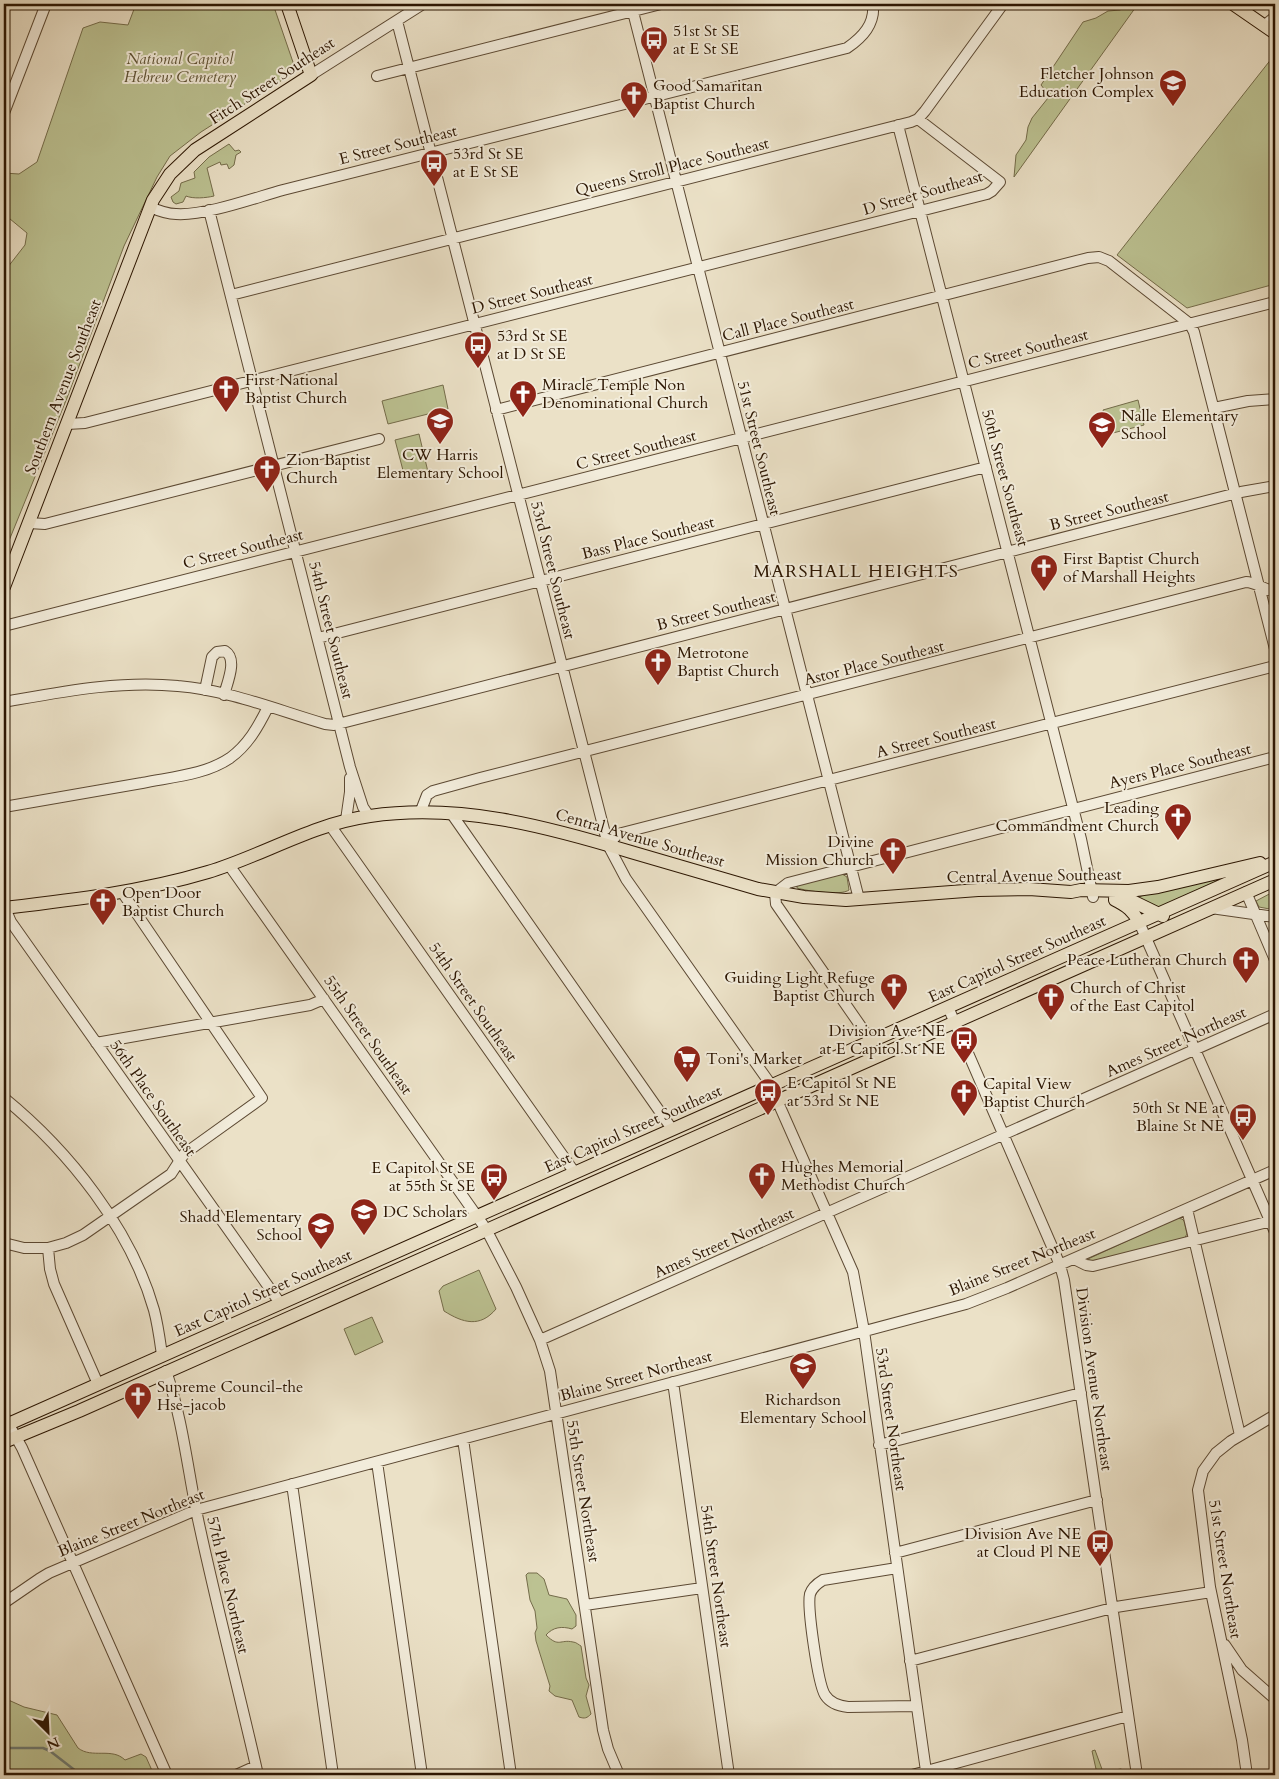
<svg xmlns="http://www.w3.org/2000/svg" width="1279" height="1779" font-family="Cardo,serif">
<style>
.green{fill:#bcc292;stroke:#746c4a}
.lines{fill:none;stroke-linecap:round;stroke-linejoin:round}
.stream{stroke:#6e7a72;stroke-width:2.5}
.minor-casing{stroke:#5c4933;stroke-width:12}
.major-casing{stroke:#2c1602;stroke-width:14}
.minor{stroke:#f2ecdb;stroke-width:10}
.major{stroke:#ebe1c7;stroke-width:12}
.labels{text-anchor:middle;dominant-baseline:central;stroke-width:4;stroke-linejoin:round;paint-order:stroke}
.poi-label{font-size:16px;fill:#2c1602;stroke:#f2ecdb;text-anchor:start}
.park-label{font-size:16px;font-style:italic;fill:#5e5234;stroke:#f2ecdb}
.street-label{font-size:16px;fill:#2c1602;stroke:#f2ecdb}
.neighbourhood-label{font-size:18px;letter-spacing:1px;fill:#2c1602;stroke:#f2ecdb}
</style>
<rect width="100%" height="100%" fill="#ebe1c7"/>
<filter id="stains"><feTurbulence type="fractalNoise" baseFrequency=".004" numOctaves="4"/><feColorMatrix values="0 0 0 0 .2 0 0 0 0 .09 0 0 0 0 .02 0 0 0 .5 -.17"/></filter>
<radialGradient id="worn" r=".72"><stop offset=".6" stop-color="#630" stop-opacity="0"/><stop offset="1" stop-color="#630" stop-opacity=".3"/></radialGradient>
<path class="green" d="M136 4H273L295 68 290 75 201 132 170 156 157 177 124 246 67 398 4 553V272L25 245 27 233 4 214V173L19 174 37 162 83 28 100 22 128 25Z
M1129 4H1138L1014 177 1016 155 1026 140 1028 127 1032 118 1048 98 1045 90 1041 85 1083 22 1096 18 1108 11 1120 10Z
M1272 58 1275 61V284L1187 308 1117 255Z
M229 144 235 151 239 150 241 152 236 155 234 165 229 169 227 164 221 165 220 162 207 168 214 196C206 198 193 199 186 196L183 202 176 204 173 202 171 197 179 191 181 183 195 178 194 172 209 157Z
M443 385 448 409 388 424 382 401Z
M1138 400 1144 425 1109 434 1103 410Z
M419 434 428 472 405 478 395 440Z
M842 874 847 877 849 890C841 896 807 891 797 888V885Z
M1230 875 1155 909 1137 898 1151 892Z
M1275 891V910L1259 907 1256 901Z
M1177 1218 1182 1219 1184 1221 1187 1234 1184 1239 1102 1259 1091 1261 1088 1259Z
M479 1270 496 1309C480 1328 463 1323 444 1311L439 1291 443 1286Z
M372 1317 383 1342 355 1355 344 1329Z
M528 1573H537L544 1579 549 1595 567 1599 576 1615V1626L572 1629C562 1626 553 1627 546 1635 559 1648 560 1639 573 1642 576 1642 579 1645 581 1646L586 1678 589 1685 586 1696 591 1714C587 1718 585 1719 579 1717L572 1700 555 1696 549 1691 550 1686 536 1641 535 1633 537 1628 535 1611 530 1600 526 1575Z
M4 1698 24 1707 57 1715 78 1748C92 1759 112 1747 125 1760L141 1754 146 1757 154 1775H4Z
M1095 1750 1103 1772 1121 1769 1124 1771V1775H1091L1096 1769 1092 1751Z"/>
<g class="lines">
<path class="stream" d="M4 1748H43L50 1751 81 1775"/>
<g class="minor-casing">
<path id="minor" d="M631 4 859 899
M397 21 608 845 626 879 769 1082 853 1272 864 1331 926 1771
M1265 25 1275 17
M311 75 423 4
M377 76 661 4
M4 113 46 4
M898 125 1081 839 1093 897
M150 207C159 211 167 214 176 214 205 216 254 198 283 190L847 48C863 37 875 24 873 4
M209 210 350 767 363 807 369 816
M231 295 911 122 918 119 925 111 1003 4
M1214 408 1248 401 1275 399
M496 410 1088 258 1099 257 1109 261 1190 324 1194 332 1275 649
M67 424 85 423 987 194 992 191 1000 182 918 119
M29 523 45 524 379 439
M4 626 1275 302
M318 638 986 467
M205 690 212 657 217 652 225 651C238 659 227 683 224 695
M4 702C61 692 120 680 178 686 228 690 277 710 325 724L334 725 1241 492 1275 486
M4 807C50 799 96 791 142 783 171 777 205 775 230 758 248 745 258 727 268 707
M420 813 427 795 433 791 480 778 1246 582C1256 582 1263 590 1275 591
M451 813 672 1129
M346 820 350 792V778
M330 825 575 1173
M608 845 618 834 1275 666
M229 865 486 1229 516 1287 540 1340 550 1371 603 1730 608 1749 619 1775
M1246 892 1275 960
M5 908 11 922 280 1303
M1211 908 1275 917
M1139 922 1275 1232
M948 1007 1060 1265 1064 1280 1137 1775
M871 1041 776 904 775 893 788 883 1275 757
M96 1043 310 1005 324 999
M4 1098C69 1151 131 1229 154 1310 158 1325 160 1341 162 1355
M1187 1209 1240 1435
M4 1243 24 1248H48L66 1243 83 1235 171 1174 184 1154 262 1098 122 892
M48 1248 50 1269 54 1284 98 1384
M1074 1259 1086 1265 1093 1266 1275 1220
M540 1340 1275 1014
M166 1371C183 1420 188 1473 199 1524 217 1608 239 1691 258 1775
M673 1382 729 1775
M4 1416 22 1448 167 1775
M463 1439 511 1775
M879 1445 1081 1393
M377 1462 422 1775
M292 1484 333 1775
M895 1553 1097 1500
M897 1568 823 1580C818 1583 812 1588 810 1594 807 1607 818 1684 825 1695 830 1703 839 1706 848 1707L916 1706
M4 1603 39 1579 49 1573 196 1510 966 1304 1007 1288 1275 1170
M585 1605 702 1588
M1225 1645 1242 1670 1275 1699
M910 1661 1116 1607 1211 1592
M236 1775 256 1766
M912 1775 1128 1716
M1247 1775 1242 1740 1210 1587 1198 1490 1203 1471 1216 1453 1231 1441 1275 1415"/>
</g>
<g class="major-casing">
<path id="major" d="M1233 4 1275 33
M4 587 153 200 170 174 195 150 311 75 287 4
M1115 898H1126L1163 916
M1115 900C1127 906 1133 911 1139 922
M4 908C72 900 141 892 208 872 262 856 312 824 370 816 459 803 545 826 631 852 673 864 716 877 758 889L804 897 846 900 978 890 1029 889 1071 892 1081 890 1129 891 1158 887 1260 863
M4 1426 1275 862
M4 1442 79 1411 1275 880"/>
</g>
<use href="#minor" class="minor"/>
<use href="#major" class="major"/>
</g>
<defs>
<g id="bus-pin" transform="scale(1.4375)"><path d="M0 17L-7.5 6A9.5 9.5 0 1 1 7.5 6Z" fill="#8f2418" stroke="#f2ecdb"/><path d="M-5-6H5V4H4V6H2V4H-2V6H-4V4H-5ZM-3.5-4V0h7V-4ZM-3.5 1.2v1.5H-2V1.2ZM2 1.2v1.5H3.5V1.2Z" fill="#fff"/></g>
<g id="school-pin" transform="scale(1.4375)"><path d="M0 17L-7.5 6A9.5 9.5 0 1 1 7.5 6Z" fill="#8f2418" stroke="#f2ecdb"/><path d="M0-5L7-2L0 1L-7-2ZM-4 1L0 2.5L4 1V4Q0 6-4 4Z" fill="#fff"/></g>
<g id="church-pin" transform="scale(1.4375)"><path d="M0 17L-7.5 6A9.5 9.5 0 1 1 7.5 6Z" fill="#8f2418" stroke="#f2ecdb"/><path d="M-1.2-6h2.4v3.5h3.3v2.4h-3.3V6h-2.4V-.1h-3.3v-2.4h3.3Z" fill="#fff"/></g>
<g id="supermarket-pin" transform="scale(1.4375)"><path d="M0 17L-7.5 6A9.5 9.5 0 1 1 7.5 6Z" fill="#8f2418" stroke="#f2ecdb"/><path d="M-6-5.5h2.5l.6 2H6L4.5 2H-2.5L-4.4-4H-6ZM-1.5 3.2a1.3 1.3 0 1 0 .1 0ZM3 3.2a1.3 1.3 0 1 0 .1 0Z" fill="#fff"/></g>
</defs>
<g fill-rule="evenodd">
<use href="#bus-pin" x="654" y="40"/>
<use href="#school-pin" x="1173" y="83"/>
<use href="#church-pin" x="634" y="95"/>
<use href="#bus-pin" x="434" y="163"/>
<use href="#bus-pin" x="478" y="345"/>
<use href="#church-pin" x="226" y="389"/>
<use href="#church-pin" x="523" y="394"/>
<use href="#school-pin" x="440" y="421"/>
<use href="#school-pin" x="1102" y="425"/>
<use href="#church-pin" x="267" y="469"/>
<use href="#church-pin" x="1044" y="568"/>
<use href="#church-pin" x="658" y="662"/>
<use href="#church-pin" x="1178" y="817"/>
<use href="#church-pin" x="893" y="851"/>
<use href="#church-pin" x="103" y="902"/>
<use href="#church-pin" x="1246" y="960"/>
<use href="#church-pin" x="894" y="987"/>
<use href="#church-pin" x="1051" y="997"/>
<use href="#bus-pin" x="964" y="1040"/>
<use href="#supermarket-pin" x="687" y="1059"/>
<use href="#bus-pin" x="768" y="1092"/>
<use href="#church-pin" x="964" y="1093"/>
<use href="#bus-pin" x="1243" y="1117"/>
<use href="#church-pin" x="762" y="1176"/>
<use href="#bus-pin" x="494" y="1177"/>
<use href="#school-pin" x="364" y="1212"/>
<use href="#school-pin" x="321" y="1226"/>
<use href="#school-pin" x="803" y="1366"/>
<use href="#church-pin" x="138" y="1396"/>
<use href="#bus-pin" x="1100" y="1543"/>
</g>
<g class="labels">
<g class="poi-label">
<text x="673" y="31">51st St SE<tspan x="673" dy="18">at E St SE</tspan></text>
<text x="1154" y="74" text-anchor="end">Fletcher Johnson<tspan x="1154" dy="18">Education Complex</tspan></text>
<text x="653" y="86">Good Samaritan<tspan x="653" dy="18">Baptist Church</tspan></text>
<text x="453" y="154">53rd St SE<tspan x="453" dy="18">at E St SE</tspan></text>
<text x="497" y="336">53rd St SE<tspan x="497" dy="18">at D St SE</tspan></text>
<text x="245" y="380">First National<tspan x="245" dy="18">Baptist Church</tspan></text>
<text x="542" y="385">Miracle Temple Non<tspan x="542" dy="18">Denominational Church</tspan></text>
<text x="1121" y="416">Nalle Elementary<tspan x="1121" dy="18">School</tspan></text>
<text x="440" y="455" text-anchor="middle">CW Harris<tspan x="440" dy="18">Elementary School</tspan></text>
<text x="286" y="460">Zion Baptist<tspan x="286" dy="18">Church</tspan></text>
<text x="1063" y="559">First Baptist Church<tspan x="1063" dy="18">of Marshall Heights</tspan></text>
<text x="677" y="653">Metrotone<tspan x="677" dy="18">Baptist Church</tspan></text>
<text x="1159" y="808" text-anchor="end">Leading<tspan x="1159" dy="18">Commandment Church</tspan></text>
<text x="874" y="842" text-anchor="end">Divine<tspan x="874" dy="18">Mission Church</tspan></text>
<text x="122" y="893">Open Door<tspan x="122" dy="18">Baptist Church</tspan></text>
<text x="1227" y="960" text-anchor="end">Peace Lutheran Church</text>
<text x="875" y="978" text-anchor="end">Guiding Light Refuge<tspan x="875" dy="18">Baptist Church</tspan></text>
<text x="1070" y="988">Church of Christ<tspan x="1070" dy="18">of the East Capitol</tspan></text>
<text x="945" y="1031" text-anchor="end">Division Ave NE<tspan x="945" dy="18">at E Capitol St NE</tspan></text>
<text x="706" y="1059">Toni's Market</text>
<text x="787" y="1083">E Capitol St NE<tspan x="787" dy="18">at 53rd St NE</tspan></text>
<text x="983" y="1084">Capital View<tspan x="983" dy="18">Baptist Church</tspan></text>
<text x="1224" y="1108" text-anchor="end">50th St NE at<tspan x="1224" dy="18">Blaine St NE</tspan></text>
<text x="781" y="1167">Hughes Memorial<tspan x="781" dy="18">Methodist Church</tspan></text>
<text x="475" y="1168" text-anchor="end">E Capitol St SE<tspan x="475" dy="18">at 55th St SE</tspan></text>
<text x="383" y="1212">DC Scholars</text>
<text x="302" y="1217" text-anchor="end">Shadd Elementary<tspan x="302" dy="18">School</tspan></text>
<text x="157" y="1387">Supreme Council-the<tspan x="157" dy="18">Hse-jacob</tspan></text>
<text x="803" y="1400" text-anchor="middle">Richardson<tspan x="803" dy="18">Elementary School</tspan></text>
<text x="1081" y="1534" text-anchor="end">Division Ave NE<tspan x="1081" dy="18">at Cloud Pl NE</tspan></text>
</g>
<g class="park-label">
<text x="180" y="59">National Capitol<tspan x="180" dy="18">Hebrew Cemetery</tspan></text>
</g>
<g class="street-label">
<text transform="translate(272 81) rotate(-33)">Fitch Street Southeast</text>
<text transform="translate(398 145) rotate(-14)">E Street Southeast</text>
<text transform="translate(672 167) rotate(-14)">Queens Stroll Place Southeast</text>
<text transform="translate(923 193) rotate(-16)">D Street Southeast</text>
<text transform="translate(532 294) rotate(-14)">D Street Southeast</text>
<text transform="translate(788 320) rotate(-14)">Call Place Southeast</text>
<text transform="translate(1028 349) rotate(-14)">C Street Southeast</text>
<text transform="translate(63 387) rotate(-69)">Southern Avenue Southeast</text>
<text transform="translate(759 448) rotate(76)">51st Street Southeast</text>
<text transform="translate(636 450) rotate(-14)">C Street Southeast</text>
<text transform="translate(1005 478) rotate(75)">50th Street Southeast</text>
<text transform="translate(1109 511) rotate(-14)">B Street Southeast</text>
<text transform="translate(648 538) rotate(-14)">Bass Place Southeast</text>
<text transform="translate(243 549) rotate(-14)">C Street Southeast</text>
<text transform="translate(553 570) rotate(76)">53rd Street Southeast</text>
<text transform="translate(716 611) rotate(-14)">B Street Southeast</text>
<text transform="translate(331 630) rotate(76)">54th Street Southeast</text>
<text transform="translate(874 663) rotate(-14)">Astor Place Southeast</text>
<text transform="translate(936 738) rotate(-14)">A Street Southeast</text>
<text transform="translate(1180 766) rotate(-14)">Ayers Place Southeast</text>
<text transform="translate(640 838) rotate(16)">Central Avenue Southeast</text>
<text transform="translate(1034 876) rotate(-1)">Central Avenue Southeast</text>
<text transform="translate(1017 959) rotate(-24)">East Capitol Street Southeast</text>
<text transform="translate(473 1002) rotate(55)">54th Street Southeast</text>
<text transform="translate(368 1035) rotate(55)">55th Street Southeast</text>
<text transform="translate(1176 1042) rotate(-24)">Ames Street Northeast</text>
<text transform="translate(153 1098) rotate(55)">56th Place Southeast</text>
<text transform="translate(633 1129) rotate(-24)">East Capitol Street Southeast</text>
<text transform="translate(724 1243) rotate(-24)">Ames Street Northeast</text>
<text transform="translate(1022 1262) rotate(-22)">Blaine Street Northeast</text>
<text transform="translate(263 1293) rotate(-24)">East Capitol Street Southeast</text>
<text transform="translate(636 1376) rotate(-15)">Blaine Street Northeast</text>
<text transform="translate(1094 1379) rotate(82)">Division Avenue Northeast</text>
<text transform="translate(891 1419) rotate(82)">53rd Street Northeast</text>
<text transform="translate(583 1491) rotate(81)">55th Street Northeast</text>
<text transform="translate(131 1523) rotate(-22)">Blaine Street Northeast</text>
<text transform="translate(1225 1569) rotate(81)">51st Street Northeast</text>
<text transform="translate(716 1576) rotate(82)">54th Street Northeast</text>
<text transform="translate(228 1585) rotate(77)">57th Place Northeast</text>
</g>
<g class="neighbourhood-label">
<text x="856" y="571">MARSHALL HEIGHTS</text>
</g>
</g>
<rect width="1279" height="1779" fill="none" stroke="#ebe1c7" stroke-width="20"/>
<rect x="5" y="5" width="1269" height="1769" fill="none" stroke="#2c1602" stroke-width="2.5"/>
<rect x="10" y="10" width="1259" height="1759" fill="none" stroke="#2c1602"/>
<g transform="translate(48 1732) rotate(156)" stroke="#f2ecdb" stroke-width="4" paint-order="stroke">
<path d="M0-4L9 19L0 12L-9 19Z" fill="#2c1602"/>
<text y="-8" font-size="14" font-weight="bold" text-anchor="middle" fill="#2c1602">N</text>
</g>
<rect width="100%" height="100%" filter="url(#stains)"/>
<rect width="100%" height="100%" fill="url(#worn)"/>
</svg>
